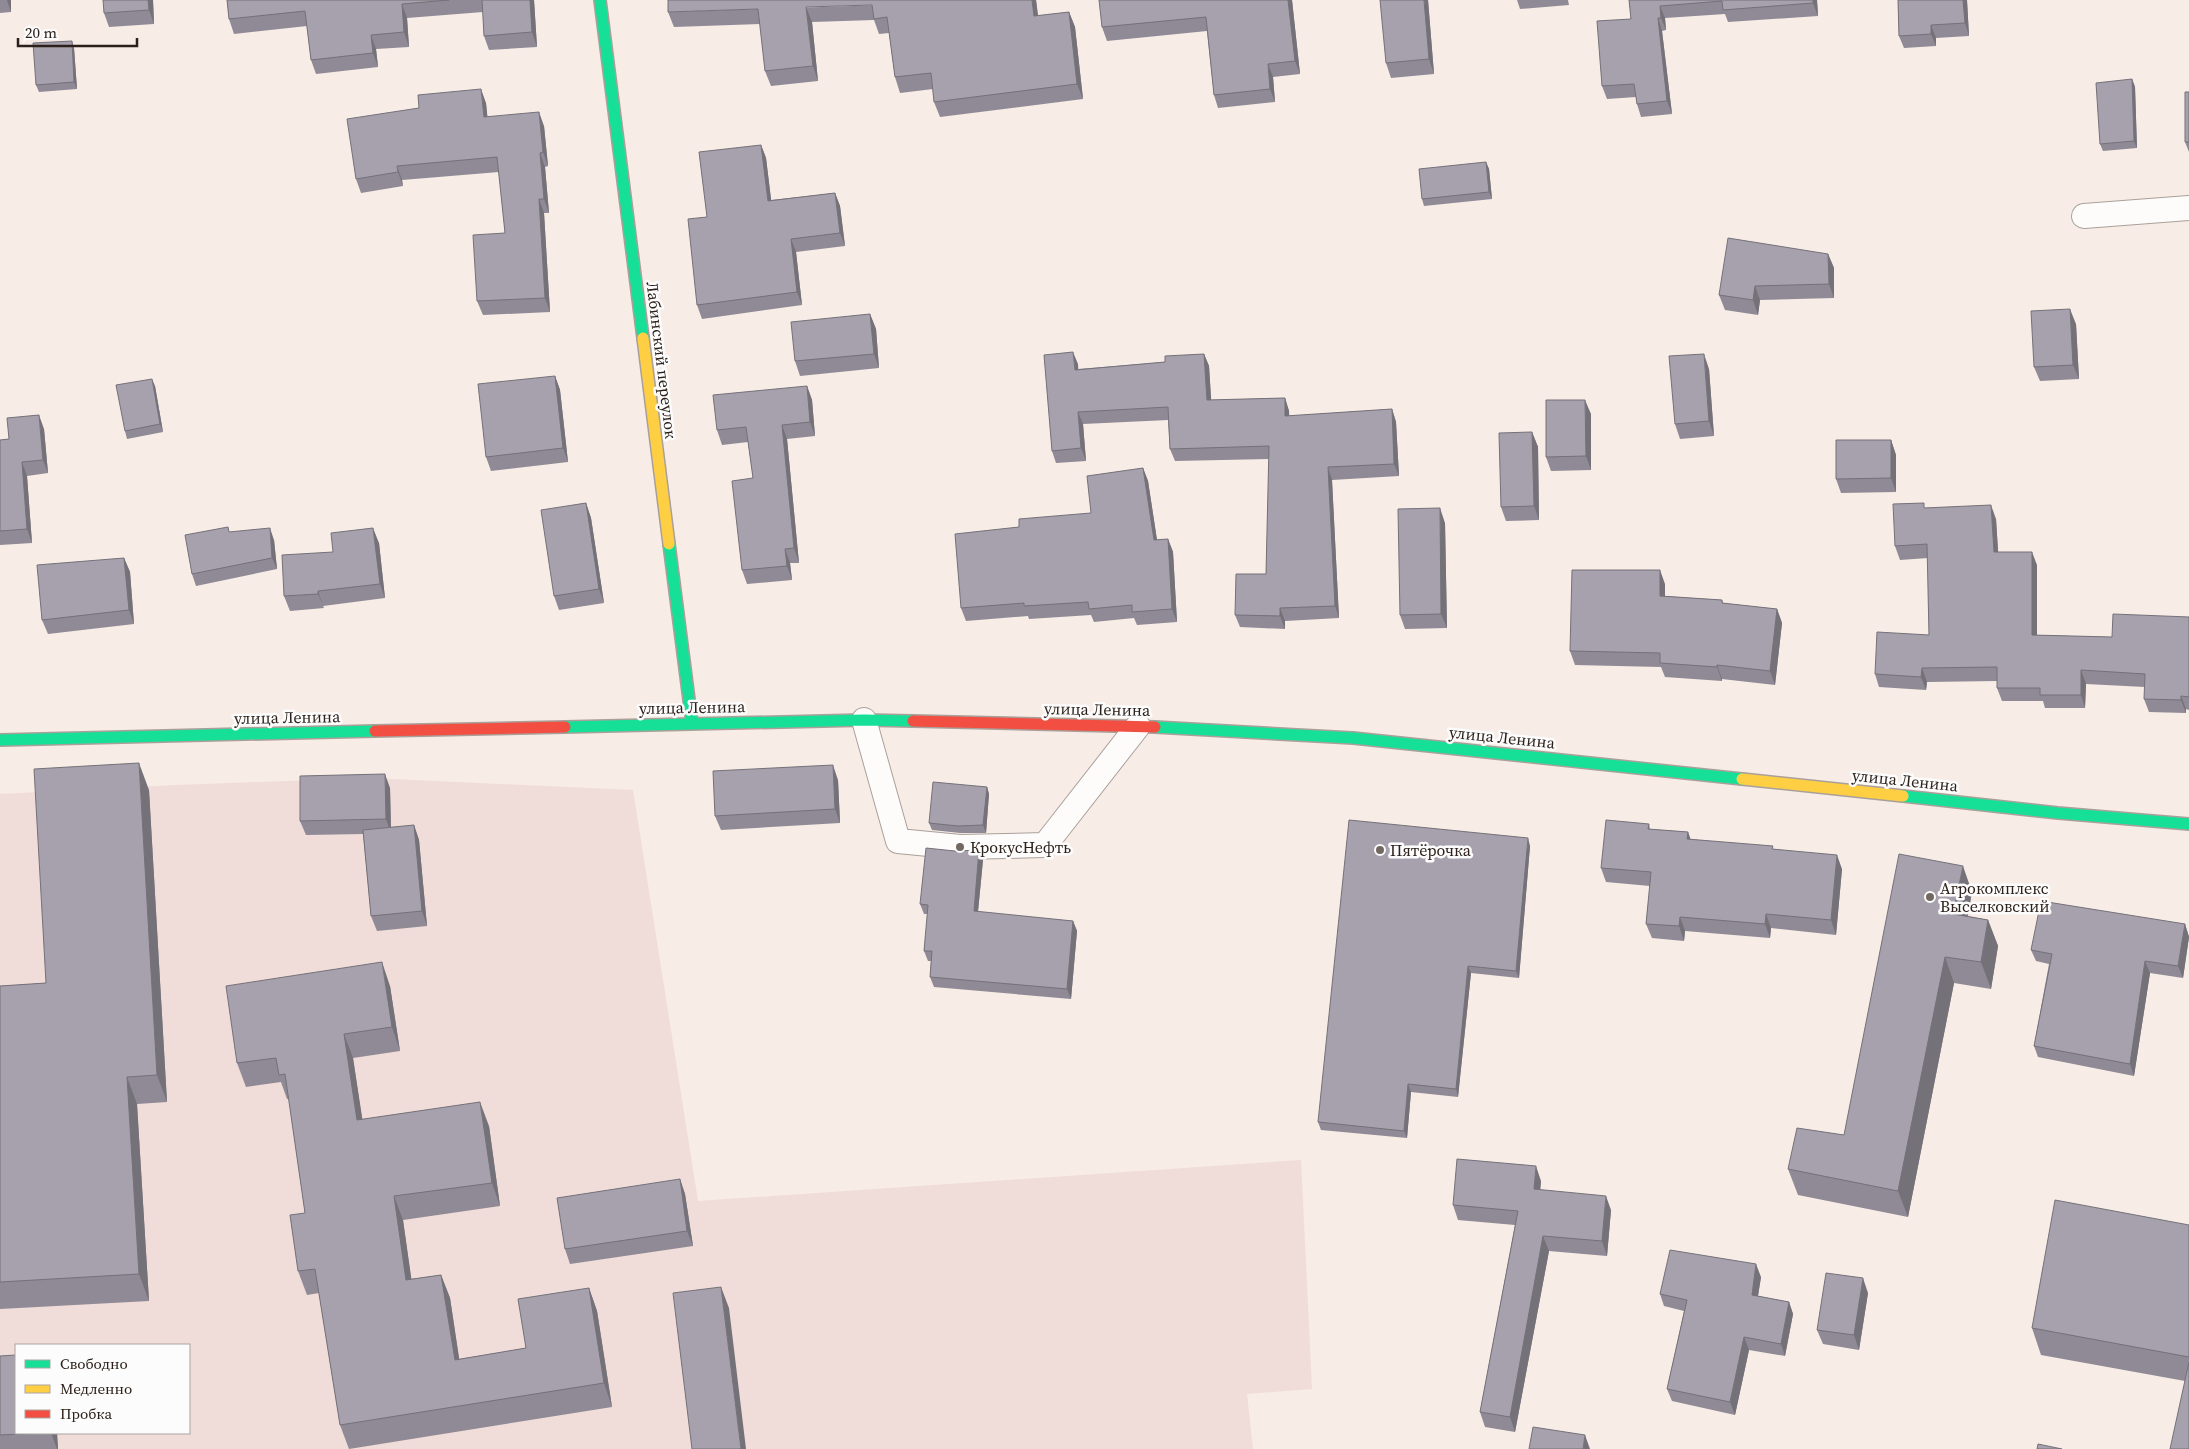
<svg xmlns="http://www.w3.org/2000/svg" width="2189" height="1449" font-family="'Source Serif 4',serif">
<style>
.industrial{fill:#f0dcd8;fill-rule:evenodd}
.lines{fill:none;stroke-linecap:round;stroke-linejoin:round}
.lane-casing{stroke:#aaa09a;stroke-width:26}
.fast-casing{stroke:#aaa09a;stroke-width:14}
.slow-casing{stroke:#aaa09a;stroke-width:14}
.jam-casing{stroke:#aaa09a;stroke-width:14}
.lane{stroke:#fefcfb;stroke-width:24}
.fast{stroke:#16e098;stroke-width:11}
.slow{stroke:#ffcf43;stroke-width:11}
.jam{stroke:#f24e42;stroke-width:11}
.wall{fill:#8f8a95}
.shaded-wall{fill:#747179}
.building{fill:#a6a1ad;stroke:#747179}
.poi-dot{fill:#736861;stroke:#fcfcfc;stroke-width:2}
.labels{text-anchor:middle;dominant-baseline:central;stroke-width:5;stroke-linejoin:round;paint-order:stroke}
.street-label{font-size:16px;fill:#2c211a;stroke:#fcfcfc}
.poi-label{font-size:16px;fill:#2c211a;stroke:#fcfcfc;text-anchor:start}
</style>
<rect width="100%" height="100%" fill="#f7ece6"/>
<path class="industrial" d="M370 778 633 790 698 1201 1301 1160 1312 1389 1247 1394 1253 1449H0V794L175 785ZM16 1345H189V1433H16Z"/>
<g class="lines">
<g class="lane-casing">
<path id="lane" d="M2084 216 2189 208
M864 720 898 841 960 847 1045 845 1138 726"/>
</g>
<g class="fast-casing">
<path id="fast" d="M600 0 643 338
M669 544 692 723
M565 727 864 720 913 721
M1155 727 1353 738 1742 779
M0 740 375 731
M1903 796 2058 813 2189 824"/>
</g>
<g class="slow-casing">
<path id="slow" d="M643 338 669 544
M1742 779 1903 796"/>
</g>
<g class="jam-casing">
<path id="jam" d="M913 721 1155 727
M375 731 565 727"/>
</g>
<use href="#lane" class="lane"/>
<use href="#fast" class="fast"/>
<use href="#slow" class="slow"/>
<use href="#jam" class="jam"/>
</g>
<path class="wall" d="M0 0H11V12L0 13Z
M153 0 154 24 109 27 104 13Z
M227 0H534L537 47 489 50 484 36 483 12 407 18 409 47 376 49 378 67 316 74 311 60 307 26 234 34 229 19Z
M1036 0 1038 16 1069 12 1075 27 1083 99 940 117 934 102 933 89 900 93 895 77 889 33 879 34 874 20 812 22 818 81 771 86 765 71 760 24 674 27 668 12Z
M1292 0 1300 74 1273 77 1275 102 1218 108 1214 95 1207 31 1107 41 1102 27Z
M1428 0 1434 74 1391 78 1386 63Z
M1517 0H1568L1569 5 1520 9Z
M1629 0H1817L1818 16 1728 22 1725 14 1665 18 1666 30 1662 31 1672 114 1641 117 1637 104 1636 97 1607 99 1602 86 1631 19Z
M1898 0H1967L1969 36 1936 38V46L1904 48 1899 36Z
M74 48 77 89 39 92 36 85Z
M2132 79 2135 87 2137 148 2103 151 2100 144Z
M2189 92V152L2185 142Z
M486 103 487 117 544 126 548 166 545 167 549 213H544L550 312 483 315 477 301 505 233 499 172 402 180 403 186 361 193 356 179Z
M761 145 766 158 771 200 835 193 840 206 845 246 796 252 802 305 702 319 697 305 707 217Z
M1486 162 1489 169 1492 199 1424 206 1422 199Z
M1828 254 1834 268V298L1760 300 1758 315 1725 310 1719 295Z
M870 314 876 329 879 368 800 376 795 361Z
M2076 324 2079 379 2040 381 2034 367Z
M1204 354 1209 366 1211 400 1285 398 1289 411V416L1392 409 1396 422 1399 476 1332 480 1339 618 1285 621V629L1240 627 1235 615 1266 574 1269 459 1175 461 1170 449 1168 420 1083 424 1086 461 1056 463 1052 451 1078 364V369L1165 362Z
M1709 369 1714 436 1680 439 1675 424Z
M555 376 560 390 568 462 491 471 486 457Z
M155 386 163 432 127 439 125 431Z
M807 386 812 400 815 436 787 439 799 563H790L792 580 747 584 742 570 753 478 748 442 722 445 717 430Z
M1591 414V470L1551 471 1546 457Z
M44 429 48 473 27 476 32 543 0 545V440L9 439Z
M1532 432 1538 447 1539 520 1506 521 1501 507Z
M1891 440 1896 455V492L1841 493 1836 479Z
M1143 468 1148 481 1157 540 1168 539 1173 552 1177 622 1137 625 1134 618 1094 622 1091 615 1029 619 1028 616 966 621 961 608 1019 527 1091 513Z
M586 503 591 518 604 603 559 610 554 596Z
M1926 508 1996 519 1998 552 2037 565V635L2112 637 2189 617V710L2186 709V713L2149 712 2144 699 2145 687 2086 684 2085 708H2045L2043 701H2002L1997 688V681L1927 682 1926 690 1879 687 1875 674 1929 635 1928 558 1900 560 1895 546Z
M1445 523 1447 628 1405 629 1400 615Z
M230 532 274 540 277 569 196 586 192 574Z
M379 543 385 598 323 606 324 608 290 611 284 596 333 552Z
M124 558 130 572 134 624 48 634 42 620Z
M1665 584V596L1722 600 1723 603 1777 609 1782 623 1775 685 1722 679V681L1665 677 1661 667 1575 665 1570 651Z
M838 780 840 823 721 830 715 816Z
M987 787 989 794 986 833H960L932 830 929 823Z
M390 788 391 828 414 825 419 840 427 926 377 931 371 916 363 834 306 835 300 821Z
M149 790 167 1102 137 1104 149 1301 0 1309V986L46 983Z
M1649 824 1650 829 1688 832 1690 839 1774 849 1842 869 1836 935 1771 928 1770 938 1685 931 1684 941 1652 938 1646 924 1650 886 1606 882 1601 868Z
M1530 846 1519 978 1471 973 1458 1097 1411 1092 1407 1138 1321 1130 1318 1122Z
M983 860 978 912 1073 921 1077 931 1071 999 934 987 930 977 931 961H928L924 951 928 914H924L920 904Z
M1972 892 1968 916 1988 920 1998 946 1991 989 1954 983 1908 1217 1798 1195 1788 1169 1844 1135Z
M2185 924 2189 937 2183 978 2150 973 2134 1076 2038 1057 2034 1046 2049 964 2036 961 2031 950Z
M390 986 400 1051 353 1058 362 1119 489 1126 500 1206 403 1220 411 1279 441 1275 450 1298 459 1359 526 1348 589 1288 597 1311 612 1407 349 1449 340 1425 319 1293 307 1295 298 1271 305 1213 289 1099H287L281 1082 246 1087 237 1063Z
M680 1179 685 1194 693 1246 570 1264 565 1249Z
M1541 1181 1540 1190 1611 1210 1607 1256 1549 1251 1515 1432 1485 1427 1480 1412 1515 1225 1458 1220 1453 1205Z
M2189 1225V1449L2185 1381 2041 1355 2032 1328Z
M1761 1277 1758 1296 1789 1302 1793 1314 1785 1356 1749 1350 1735 1415 1672 1401 1667 1389 1684 1311 1664 1306 1660 1294Z
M1868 1293 1859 1350 1823 1344 1817 1330Z
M0 1356 16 1433H57L58 1449H0Z"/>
<path class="shaded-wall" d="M7 0H11V12Z
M148 0H153L154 24 149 10Z
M530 0H534L537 47 532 32Z
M1032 0H1036L1040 32 1034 16Z
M1288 0H1292L1300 74 1295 61Z
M1424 0H1428L1434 74 1429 59Z
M1813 0H1817L1818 16 1813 3Z
M1963 0H1967L1969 36 1965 23Z
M402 4 407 18 409 47 404 32Z
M1660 6 1665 18 1666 30 1661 18Z
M806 7 812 22 818 81 813 66Z
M1069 12 1075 27 1083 99 1077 84Z
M1658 18 1662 31 1672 114 1667 101Z
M1931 25 1936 38V46L1931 34Z
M371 35 376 49 378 67 373 53Z
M72 41 74 48 77 89 74 82Z
M1268 64 1273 77 1275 102 1270 89Z
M2132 79 2135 87 2137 148 2134 141Z
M481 89 486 103 489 131 484 117Z
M539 112 544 126 548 166 543 152Z
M761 145 766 158 773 215 768 201Z
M540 153 545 167 549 213 544 199Z
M1486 162 1489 169 1492 199 1489 192Z
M397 166 402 180 403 186 398 172Z
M835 193 840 206 845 246 840 233Z
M539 199 544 213 550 312 545 298Z
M791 239 796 252 802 305 797 292Z
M1828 254 1834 268V298L1829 284Z
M1755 286 1760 300 1758 315 1753 300Z
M2070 309 2076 324 2079 379 2073 365Z
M870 314 876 329 879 368 874 354Z
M1073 352 1078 364 1079 382 1075 370Z
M1204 354 1209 366 1212 412 1207 400Z
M1704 354 1709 369 1714 436 1709 421Z
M555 376 560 390 568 462 563 448Z
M152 379 155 386 163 432 160 424Z
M807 386 812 400 815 436 810 422Z
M1285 398 1289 411 1290 429 1285 416Z
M1585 400 1591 414V470L1586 456Z
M1392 409 1396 422 1399 476 1394 464Z
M1078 412 1083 424 1086 461 1081 448Z
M39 415 44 429 48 473 43 460Z
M782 425 787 439 799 563 794 548Z
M1532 432 1538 447 1539 520 1534 506Z
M1891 440 1896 455V492L1891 478Z
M22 462 27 476 32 543 27 529Z
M1328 467 1332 480 1339 618 1335 606Z
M1143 468 1148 481 1159 553 1154 540Z
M586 503 591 518 604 603 599 589Z
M1991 505 1996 519 1999 565 1994 552Z
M1440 508 1445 523 1447 628 1441 614Z
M270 528 274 540 277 569 272 558Z
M373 528 379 543 385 598 380 584Z
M1168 539 1173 552 1177 622 1172 609Z
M785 549 790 563 792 580 787 566Z
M2032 552 2037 565V648L2032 635Z
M124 558 130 572 134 624 129 610Z
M1660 570 1665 584V610L1660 596Z
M318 591 323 606 324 608 318 594Z
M1280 608 1285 621V629L1280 616Z
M1777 609 1782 623 1775 685 1770 671Z
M1717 665 1722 679V681L1717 667Z
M1922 668 1927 682 1926 690 1921 677Z
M2081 670 2086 684 2085 708 2081 695Z
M2181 696 2186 709V713L2181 700Z
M139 763 149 790 167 1102 157 1075Z
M833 765 838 780 840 823 835 809Z
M385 774 390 788 391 833 386 819Z
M987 787 989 794 986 833 983 825Z
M414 825 419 840 427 926 422 911Z
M1688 832 1693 846 1687 839Z
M1528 838 1530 846 1519 978 1516 971Z
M979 850 983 860 977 921 974 911Z
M1837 855 1842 869 1836 935 1831 920Z
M1963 866 1972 892 1963 940 1953 914Z
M1766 914 1771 928 1770 938 1765 924Z
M1680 917 1685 931 1684 941 1679 926Z
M1988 920 1998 946 1991 989 1981 962Z
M1073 921 1077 931 1071 999 1067 989Z
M2185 924 2189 937 2183 978 2178 966Z
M1945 957 1954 983 1908 1217 1898 1191Z
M2145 961 2150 973 2134 1076 2130 1064Z
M382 962 390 986 400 1051 392 1027Z
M1468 966 1471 973 1458 1097 1456 1089Z
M344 1034 353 1058 366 1143 357 1120Z
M127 1077 137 1104 149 1301 139 1274Z
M1408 1084 1411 1092 1407 1138 1404 1131Z
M480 1102 489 1126 500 1206 492 1183Z
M1536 1166 1541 1181 1539 1204 1534 1189Z
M680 1179 685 1194 693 1246 687 1231Z
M394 1196 403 1220 415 1304 406 1280Z
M1606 1196 1611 1210 1607 1256 1602 1241Z
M1543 1236 1549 1251 1515 1432 1510 1417Z
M1756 1264 1761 1277 1756 1308 1752 1295Z
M441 1275 450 1298 463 1384 455 1360Z
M1863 1278 1868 1293 1859 1350 1854 1335Z
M721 1287 729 1308 746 1449H741Z
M589 1288 597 1311 612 1407 604 1383Z
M1789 1302 1793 1314 1785 1356 1781 1344Z
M1744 1337 1749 1350 1735 1415 1730 1402Z
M51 1433H57L58 1449H57Z
M1585 1435 1590 1449H1583Z"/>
<path class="building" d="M103 0H148L149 10 104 13Z
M227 0H449L402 4 404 32 371 35 373 53 311 60 305 11 229 19Z
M482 0H530L532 32 484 36Z
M668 0H1032L1034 16 1069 12 1077 84 934 102 931 73 895 77 887 17 874 19 872 5 806 7 813 66 765 71 758 9 668 12Z
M1099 0H1288L1295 61 1268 64 1270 89 1214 95 1206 17 1102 27Z
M1380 0H1424L1429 59 1386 63Z
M1629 0H1813V3L1723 10 1722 1 1660 6 1661 18H1658L1667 101 1637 104 1634 84 1602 86 1597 21 1631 19Z
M1898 0H1963L1965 23 1931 25V34L1899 36Z
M72 41 74 82 36 85 33 43Z
M2132 79 2134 141 2100 144 2096 83Z
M481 89 484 117 539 112 543 152 540 153 544 199H539L545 298 477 301 473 235 505 233 497 157 397 166 398 172 356 179 347 119 419 108 418 95Z
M2185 92H2189V142H2185Z
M761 145 768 201 835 193 840 233 791 239 797 292 697 305 688 219 707 217 699 152Z
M1486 162 1489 192 1422 199 1419 169Z
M1728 238 1828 254 1829 284 1755 286 1753 300 1719 295Z
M2070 309 2073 365 2034 367 2031 311Z
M870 314 874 354 795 361 791 322Z
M1073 352 1075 370 1165 362V356L1204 354 1207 400 1285 398V416L1392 409 1394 464 1328 467 1335 606 1280 608V616L1235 615 1236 574H1266L1269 446 1170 449 1168 407 1078 412 1081 448 1052 451 1044 355Z
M1704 354 1709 421 1675 424 1669 356Z
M555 376 563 448 486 457 478 384Z
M152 379 160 424 125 431 116 385Z
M807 386 810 422 782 425 794 548 785 549 787 566 742 570 732 481 753 478 746 427 717 430 713 395Z
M1546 400H1585L1586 456 1546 457Z
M39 415 43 460 22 462 27 529 0 531V440L9 439 7 418Z
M1532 432 1534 506 1501 507 1499 433Z
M1836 440H1891V478L1836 479Z
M1143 468 1154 540 1168 539 1172 609 1132 612V605L1089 609 1088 602 1024 606V603L961 608 955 534 1019 527V519L1091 513 1087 476Z
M586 503 599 589 554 596 541 510Z
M1924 503V508L1991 505 1994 552H2032V635L2112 637 2113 614 2189 617V697L2181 696V700L2144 699 2145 674 2081 670V695H2040V688H1997V667L1922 668 1921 677 1875 674 1877 632 1929 635 1927 544 1895 546 1893 504Z
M1440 508 1441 614 1400 615 1398 509Z
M228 527 229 532 270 528 272 558 192 574 185 535Z
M373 528 380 584 318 591V594L284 596 282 555 333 552 331 533Z
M124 558 129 610 42 620 37 565Z
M1572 570H1660V596L1722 600V603L1777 609 1770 671 1717 665V667L1660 663V653L1570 651Z
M139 763 157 1075 127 1077 139 1274 0 1282V986L46 983 34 769Z
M833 765 835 809 715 816 713 771Z
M385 774 386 819 300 821V776Z
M933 782 987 787 983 825 958 826 929 823Z
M1349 820 1528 838 1516 971 1468 966 1456 1089 1408 1084 1404 1131 1318 1122Z
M1606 820 1649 824 1648 829 1688 832 1687 839 1773 846 1772 849 1837 855 1831 920 1766 914 1765 924 1680 917 1679 926 1646 924 1651 872 1601 868Z
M414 825 422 911 371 916 363 830Z
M926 848 955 851 979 850 974 911 1073 921 1067 989 930 977 932 951H924L928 905 920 904Z
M1899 854 1963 866 1953 914 1988 920 1981 962 1945 957 1898 1191 1788 1169 1797 1128 1844 1135Z
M2041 901 2185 924 2178 966 2145 961 2130 1064 2034 1046 2052 954 2031 950Z
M382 962 392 1027 344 1034 357 1120 480 1102 492 1183 394 1196 406 1280 441 1275 455 1360 526 1348 518 1299 589 1288 604 1383 340 1425 315 1269 298 1271 290 1215 305 1213 285 1074 279 1075 276 1058 237 1063 226 986Z
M1457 1159 1536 1166 1534 1189 1606 1196 1602 1241 1543 1236 1510 1417 1480 1412 1518 1211 1453 1205Z
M680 1179 687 1231 565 1249 557 1198Z
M2055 1200 2189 1225V1357L2032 1328Z
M1670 1250 1756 1264 1752 1295 1789 1302 1781 1344 1744 1337 1730 1402 1667 1389 1687 1300 1660 1294Z
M1826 1273 1863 1278 1854 1335 1817 1330Z
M721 1287 741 1449H692L673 1293Z
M16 1355V1433H42L0 1435V1356Z
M2189 1362V1449H2170Z
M1533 1427 1585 1435 1583 1449H1529Z
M2038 1444 2062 1449H2037Z"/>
<g class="poi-dot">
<circle cx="960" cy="847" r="5"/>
<circle cx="1380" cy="850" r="5"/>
<circle cx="1930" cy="897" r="5"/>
</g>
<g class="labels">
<g class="street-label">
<text transform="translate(662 360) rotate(83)">Лабинский переулок</text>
<text transform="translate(692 707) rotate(-1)">улица Ленина</text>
<text transform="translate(1097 709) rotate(1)">улица Ленина</text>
<text transform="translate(287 717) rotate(-1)">улица Ленина</text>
<text transform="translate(1502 737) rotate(6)">улица Ленина</text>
<text transform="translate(1905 780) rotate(6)">улица Ленина</text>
</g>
<g class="poi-label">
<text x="970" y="847">КрокусНефть</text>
<text x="1390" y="850">Пятёрочка</text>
<text x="1940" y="888">Агрокомплекс<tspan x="1940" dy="18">Выселковский</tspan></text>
</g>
</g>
<rect x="15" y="1344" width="175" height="90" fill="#fcfcfc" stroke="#a9a4a2"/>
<rect x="25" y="1360" width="25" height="8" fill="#16e098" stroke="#a9a4a2"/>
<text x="60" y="1369" font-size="15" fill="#2c211a">Свободно</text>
<rect x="25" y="1385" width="25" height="8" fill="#ffcf43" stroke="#a9a4a2"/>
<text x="60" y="1394" font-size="15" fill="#2c211a">Медленно</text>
<rect x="25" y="1410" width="25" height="8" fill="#f24e42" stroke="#a9a4a2"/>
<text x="60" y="1419" font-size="15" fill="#2c211a">Пробка</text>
<path d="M18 38v8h119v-8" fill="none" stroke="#2c211a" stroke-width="2.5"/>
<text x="25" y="38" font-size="15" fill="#2c211a" stroke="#fcfcfc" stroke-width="4" paint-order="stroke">20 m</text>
</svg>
